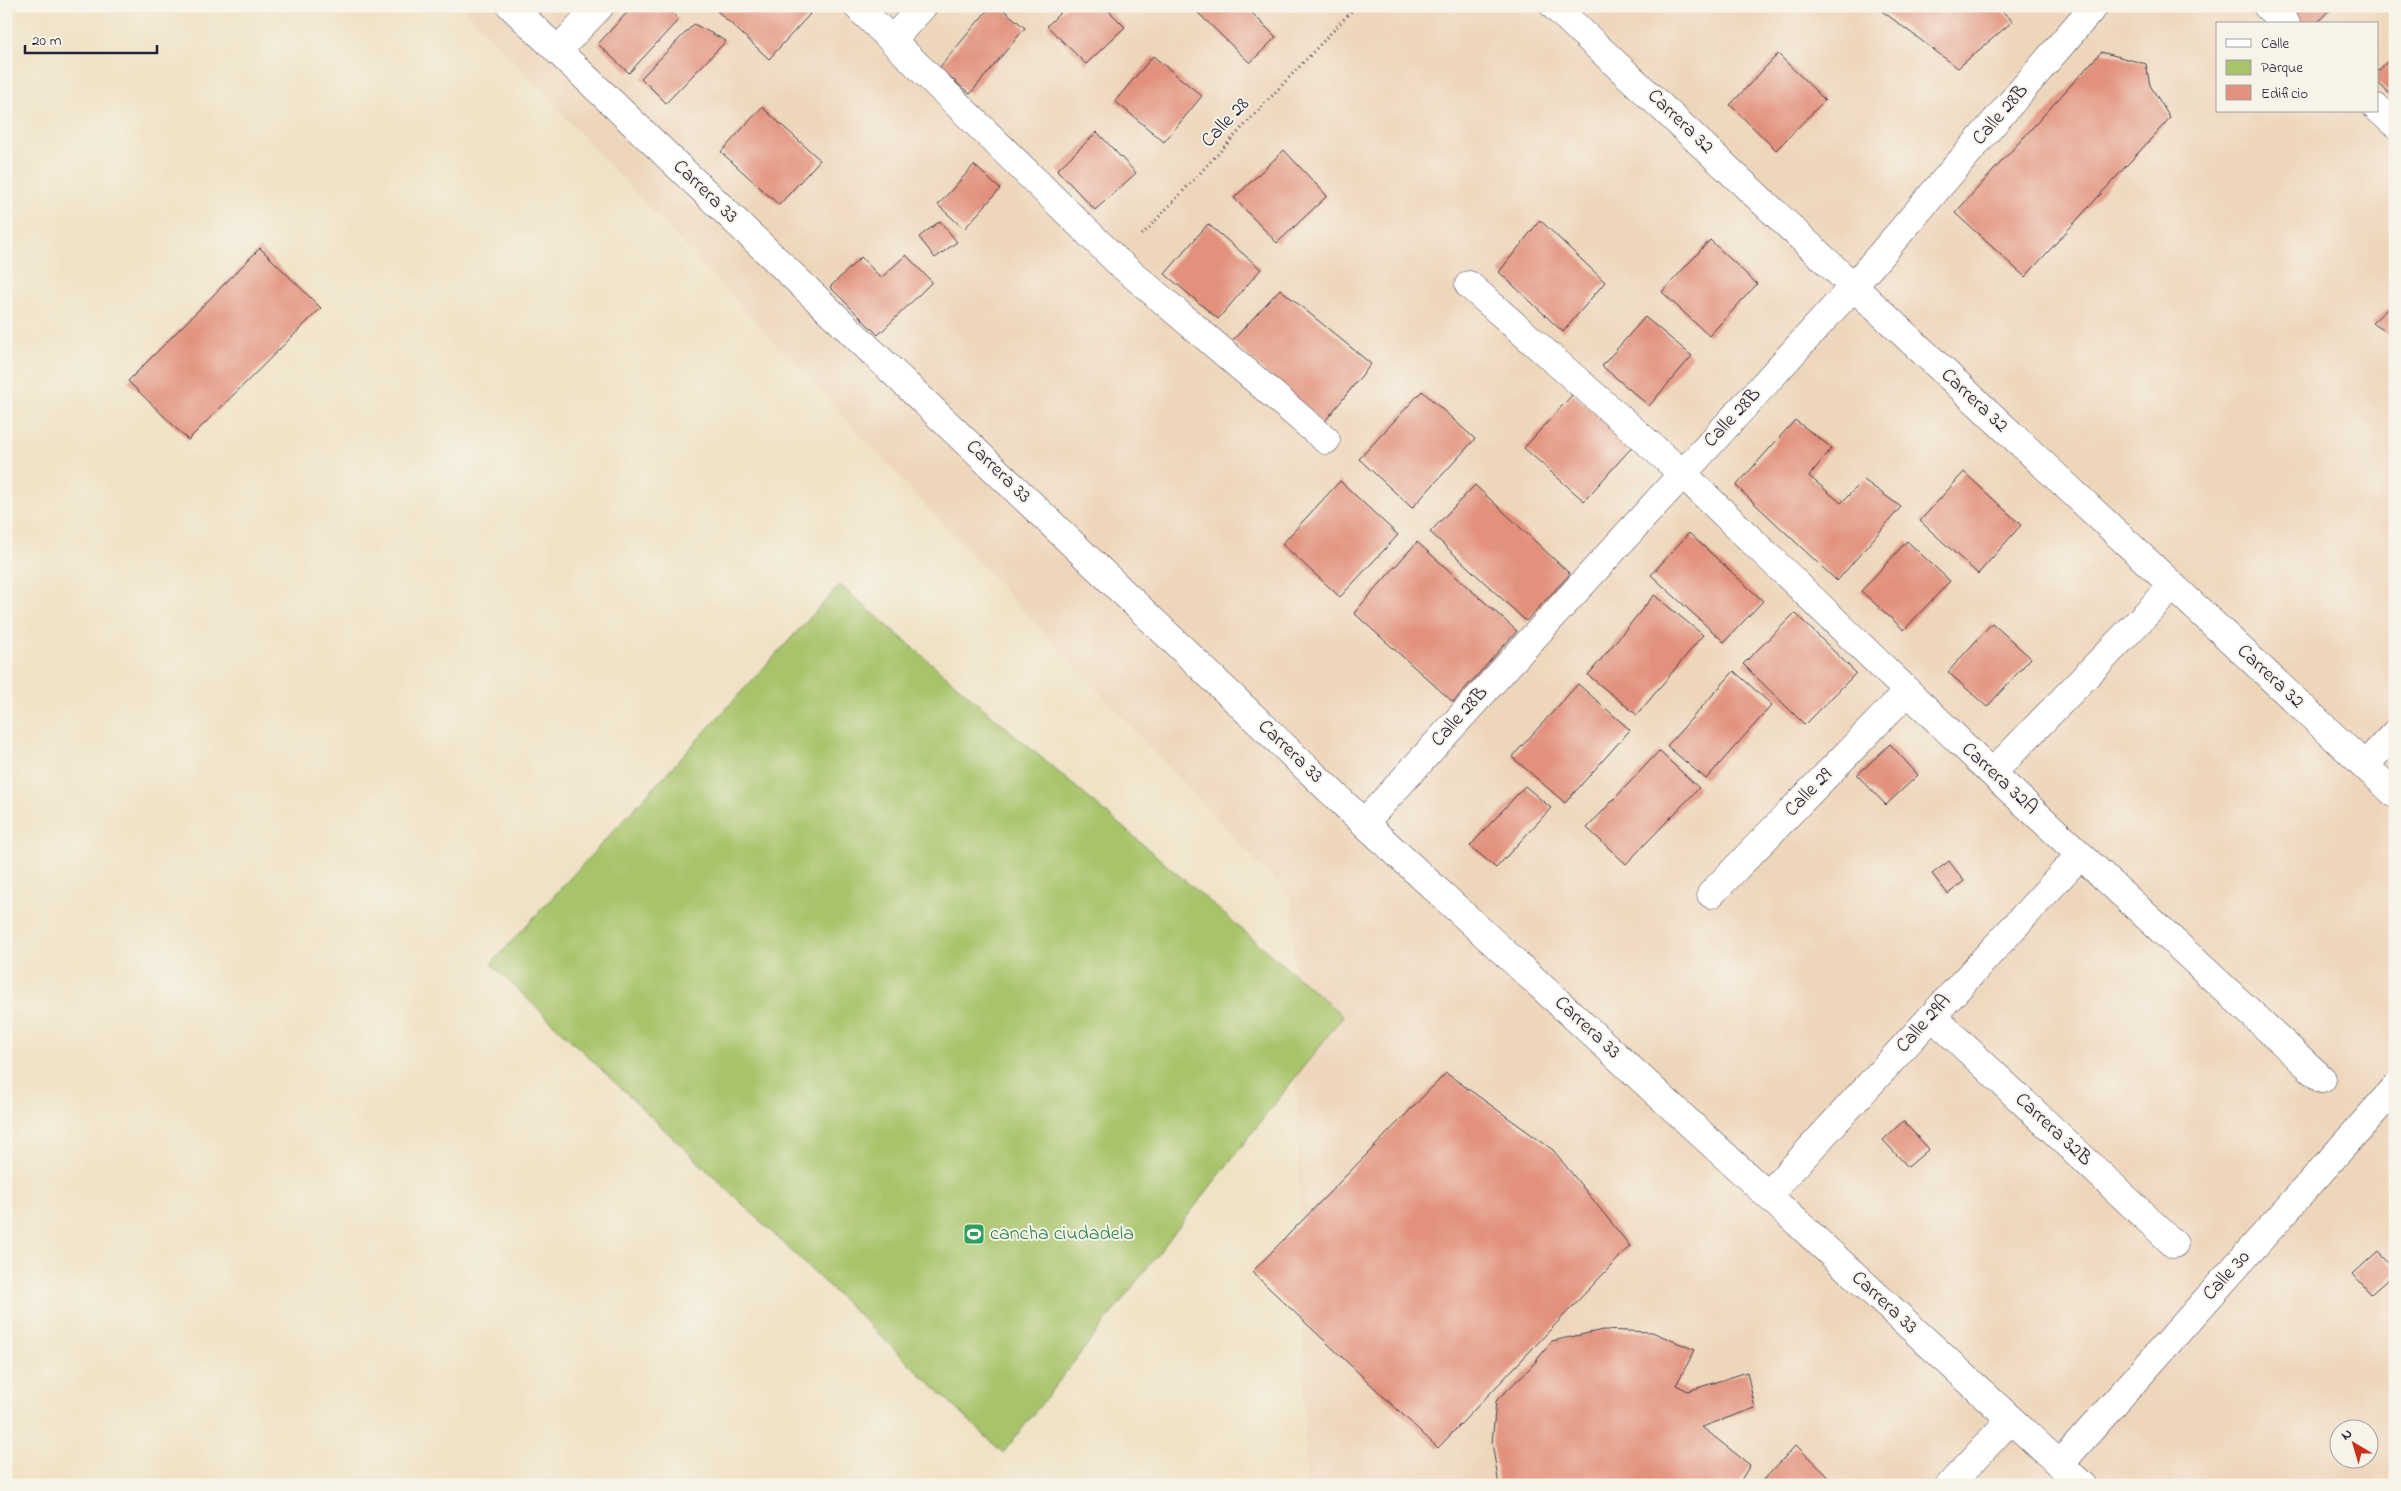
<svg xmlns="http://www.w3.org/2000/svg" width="2401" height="1491" font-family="'Indie Flower',sans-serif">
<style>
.built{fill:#eed6bb;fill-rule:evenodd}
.green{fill:#a7c46b;stroke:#647353}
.building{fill:#e2917c}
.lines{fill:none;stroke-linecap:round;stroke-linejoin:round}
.street-casing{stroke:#413f50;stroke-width:29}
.path{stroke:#413f50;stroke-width:3;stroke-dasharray:1 4;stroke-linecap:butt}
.street{stroke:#fff;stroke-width:28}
.labels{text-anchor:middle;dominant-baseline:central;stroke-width:4;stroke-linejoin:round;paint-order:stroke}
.street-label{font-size:20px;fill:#22223b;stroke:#f7f3e8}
.leisure-label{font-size:20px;fill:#27864d;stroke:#f7f3e8;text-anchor:start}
</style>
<rect width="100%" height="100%" fill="#f7f3e8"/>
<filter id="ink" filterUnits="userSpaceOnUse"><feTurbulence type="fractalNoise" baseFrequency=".02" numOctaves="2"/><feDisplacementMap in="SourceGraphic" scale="10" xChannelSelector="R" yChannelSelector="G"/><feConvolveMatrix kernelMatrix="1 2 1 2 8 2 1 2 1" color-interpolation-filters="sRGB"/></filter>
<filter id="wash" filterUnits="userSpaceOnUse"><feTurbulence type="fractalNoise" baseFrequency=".0096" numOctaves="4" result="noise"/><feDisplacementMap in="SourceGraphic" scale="20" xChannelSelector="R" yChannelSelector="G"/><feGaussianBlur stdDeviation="1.12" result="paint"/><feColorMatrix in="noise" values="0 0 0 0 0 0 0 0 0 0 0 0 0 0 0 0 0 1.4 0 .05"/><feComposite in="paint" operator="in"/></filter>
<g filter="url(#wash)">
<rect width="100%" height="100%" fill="#f0e2c5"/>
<path class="built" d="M462 6H2395V1485H1306L1292 900ZM2217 24H2377V111H2217ZM2338 1428H2368V1458H2338Z"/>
<path class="green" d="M840 585 1343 1016 1003 1453 491 964Z"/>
<g id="blocks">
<path class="building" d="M633 6H664L679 19 629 73 598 44Z
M712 6H802L810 14 769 59Z
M991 6H999L1025 28 970 94 939 68Z
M1067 6H1104L1125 27 1086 64 1047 26Z
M1199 6H1245L1276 37 1250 63 1195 10Z
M1887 6H1996L2013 21 1958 68 1882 11Z
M2282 6H2333L2316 24H2300Z
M694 24 726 41 666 103 641 78Z
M2101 52 2146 64 2150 85 2170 118 2025 277 1955 213Z
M1778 54 1825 100 1776 150 1730 105Z
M2395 54V99L2377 82V72Z
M1153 56 1202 96 1164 142 1115 101Z
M762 107 820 160 779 205 721 152Z
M1097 132 1136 173 1095 210 1057 170Z
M1284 150 1327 196 1277 243 1234 198Z
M974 165 1000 189 964 229 938 205Z
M1540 220 1605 282 1563 332 1499 272Z
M940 221 957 242 935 258 919 237Z
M1208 224 1261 269 1218 319 1165 274Z
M1710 240 1757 284 1709 336 1662 292Z
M260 248 321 308 188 440 128 381Z
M906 255 932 282 878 335 830 287 861 257 881 278Z
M1280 289 1371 364 1322 425 1232 341Z
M2395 302V337L2372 323Z
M1645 317 1692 356 1649 406 1602 366Z
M1422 391 1475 439 1412 508 1359 459Z
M1573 394 1633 446 1584 501 1524 448Z
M1795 420 1832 448 1809 476 1841 503 1864 480 1901 507 1837 581 1736 486Z
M1964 472 2021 525 1978 574 1920 521Z
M1340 481 1398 535 1340 597 1282 544Z
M1475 485 1570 574 1526 621 1430 532Z
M1689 533 1763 601 1724 642 1651 575Z
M1907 541 1950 581 1904 630 1861 591Z
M1417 542 1517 631 1453 702 1354 613Z
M1654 595 1703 635 1637 715 1588 675Z
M1795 613 1856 673 1805 725 1743 664Z
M1992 623 2031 658 1987 707 1948 672Z
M1734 671 1772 705 1706 779 1667 746Z
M1578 684 1630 730 1565 803 1512 757Z
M1890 744 1918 775 1886 805 1857 775Z
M1659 751 1699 788 1626 864 1587 828Z
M1525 786 1551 808 1496 868 1470 846Z
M1949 861 1964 881 1948 894 1932 874Z
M1446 1073 1553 1150 1630 1246 1438 1448 1252 1272Z
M1903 1121 1929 1149 1908 1167 1883 1140Z
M2378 1251 2395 1269V1273L2371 1294 2353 1274Z
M1603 1330 1652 1332 1695 1350 1676 1385 1688 1391 1747 1372 1755 1408 1702 1427 1750 1465 1738 1485H1499L1492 1443 1496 1401 1532 1366 1552 1341Z
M1796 1445 1837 1485H1759Z"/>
</g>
</g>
<g filter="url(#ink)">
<use href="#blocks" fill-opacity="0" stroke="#413f50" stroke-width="1"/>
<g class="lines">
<g class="street-casing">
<path id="street" d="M511 6 1364 823 2082 1485
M857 6 1117 261 1326 440
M1554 6 2395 794
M2267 6 2286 24
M893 39 923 6
M558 50 600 6
M2377 108 2395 124
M1469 285 1682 473 1992 773 2322 1079
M2364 766 2395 733
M1992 773 2173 586
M1364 823 1852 288 2094 6
M1711 894 1907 692
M1932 1016 2174 1244
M1768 1195 2080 855
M2060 1464 2395 1088
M1950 1485 2010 1420"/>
</g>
<path class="path" d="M1142 235 1356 6"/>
<use href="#street" class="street"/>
</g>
</g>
<defs>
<g id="stadium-square" transform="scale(1.125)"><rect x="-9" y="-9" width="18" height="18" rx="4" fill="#2e9e5b" stroke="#f7f3e8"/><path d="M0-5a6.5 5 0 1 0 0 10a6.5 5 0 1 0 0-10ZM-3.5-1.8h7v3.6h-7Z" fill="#fff"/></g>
</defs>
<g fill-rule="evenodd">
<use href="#stadium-square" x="974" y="1234"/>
</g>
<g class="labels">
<g class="street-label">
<text transform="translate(2001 115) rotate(-49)">Calle 28B</text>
<text transform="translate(1680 122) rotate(44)">Carrera 32</text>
<text transform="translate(1226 123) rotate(-47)">Calle 28</text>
<text transform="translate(705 192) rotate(44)">Carrera 33</text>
<text transform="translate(1974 401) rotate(43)">Carrera 32</text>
<text transform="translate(1733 418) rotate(-47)">Calle 28B</text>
<text transform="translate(998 472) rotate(44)">Carrera 33</text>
<text transform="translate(2270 677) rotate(43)">Carrera 32</text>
<text transform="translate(1460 717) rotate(-48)">Calle 28B</text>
<text transform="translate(1290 752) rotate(44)">Carrera 33</text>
<text transform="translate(1999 779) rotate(43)">Carrera 32A</text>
<text transform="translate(1809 793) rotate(-46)">Calle 29</text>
<text transform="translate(1924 1024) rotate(-48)">Calle 29A</text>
<text transform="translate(1587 1028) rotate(43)">Carrera 33</text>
<text transform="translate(2053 1130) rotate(43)">Carrera 32B</text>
<text transform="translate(2227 1276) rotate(-48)">Calle 30</text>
<text transform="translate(1884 1303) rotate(43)">Carrera 33</text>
</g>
<g class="leisure-label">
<text x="990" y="1234">cancha ciudadela</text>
</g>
</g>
<rect width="2401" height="1491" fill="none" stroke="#f7f3e8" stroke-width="25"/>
<rect x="2216" y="22" width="162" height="90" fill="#f7f3e8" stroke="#a29fa3"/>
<rect x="2226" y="39" width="25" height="8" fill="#ffffff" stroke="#a29fa3"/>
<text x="2261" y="48" font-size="15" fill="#22223b">Calle</text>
<rect x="2226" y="60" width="25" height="15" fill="#a7c46b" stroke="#a29fa3"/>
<text x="2261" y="72" font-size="15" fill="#22223b">Parque</text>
<rect x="2226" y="85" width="25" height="15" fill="#e2917c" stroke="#a29fa3"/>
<text x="2261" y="98" font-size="15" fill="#22223b">Edificio</text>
<g transform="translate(2354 1444) rotate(322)"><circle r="24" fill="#f7f3e8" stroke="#a29fa3"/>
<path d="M0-4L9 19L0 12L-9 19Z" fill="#c8321e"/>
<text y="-8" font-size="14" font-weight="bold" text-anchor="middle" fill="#22223b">N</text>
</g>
<path d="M25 45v8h132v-8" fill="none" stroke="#22223b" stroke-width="2.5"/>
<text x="32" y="45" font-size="15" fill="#22223b" stroke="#f7f3e8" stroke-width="4" paint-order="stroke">20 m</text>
</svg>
